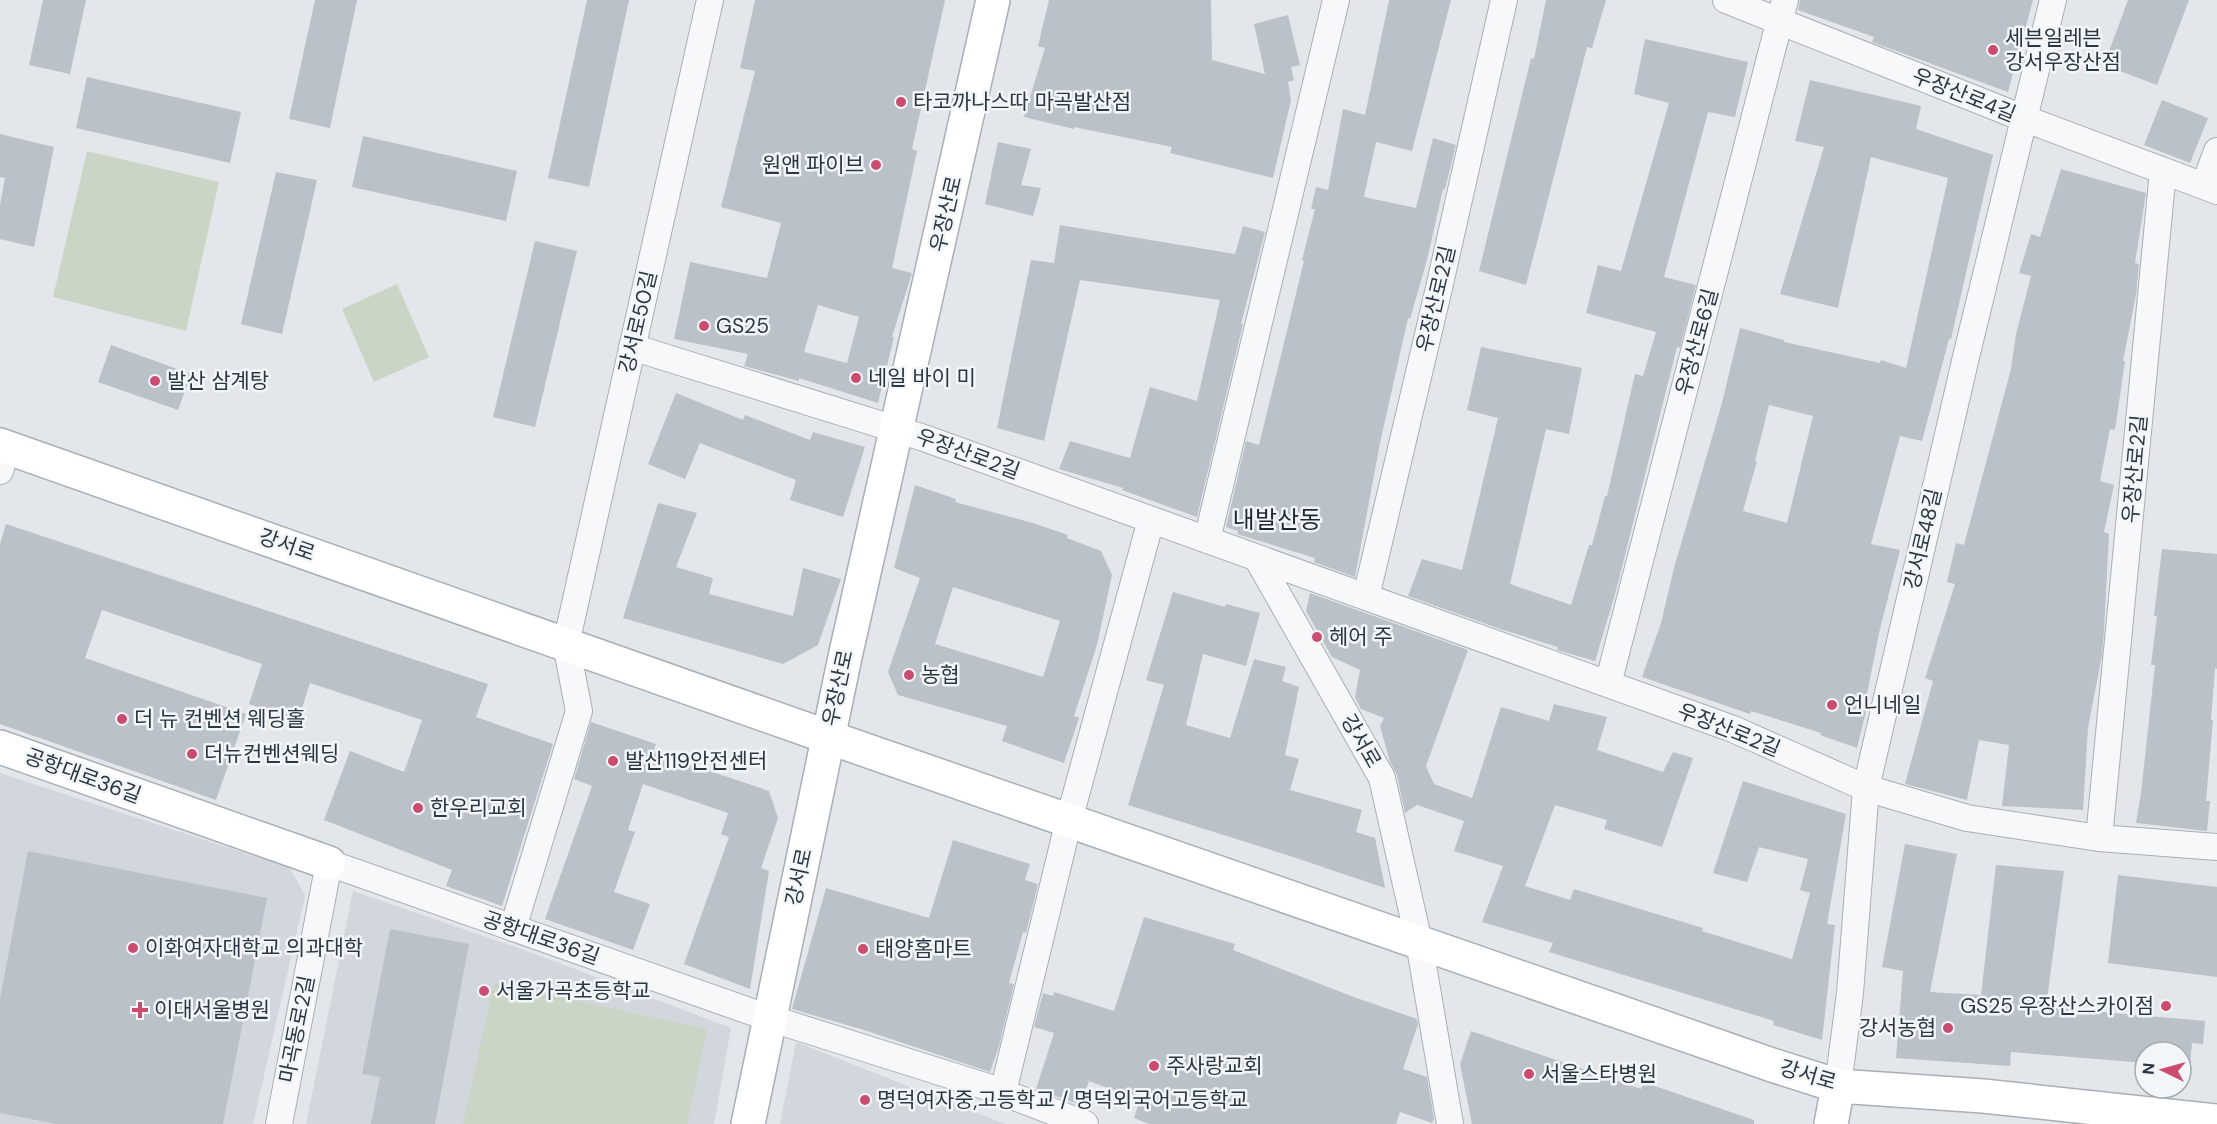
<svg xmlns="http://www.w3.org/2000/svg" width="2217" height="1124" font-family="'DM Sans','Noto Sans KR',sans-serif">
<style>
.built{fill:#d1d7dd}
.green{fill:#cbd5c5}
.building{fill:#bac1c8;fill-rule:evenodd}
.lines{fill:none;stroke-linecap:round;stroke-linejoin:round}
.street-casing{stroke:#a8afb5;stroke-width:28}
.secondary-casing{stroke:#a8afb5;stroke-width:36}
.street{stroke:#f6f8f9;stroke-width:26}
.secondary{stroke:#fff;stroke-width:33}
.poi-dot{fill:#cc4c70;stroke:#f3f6f8;stroke-width:2}
.labels{text-anchor:middle;dominant-baseline:central;stroke-width:5;stroke-linejoin:round;paint-order:stroke}
.poi-label{font-size:21px;fill:#2b3743;stroke:#f3f6f8;text-anchor:start}
.street-label{font-size:21px;fill:#2b3743;stroke:#f3f6f8}
.quarter-label{font-size:24px;fill:#1d2834;stroke:#f3f6f8}
</style>
<rect width="100%" height="100%" fill="#e3e7eb"/>
<path class="built" d="M0 773 290 868 305 896 253 1124H0Z
M353 891 538 955 731 1028 714 1124H306Z
M796 1042 992 1119 1006 1124H780Z"/>
<path class="green" d="M87 151 219 182 186 331 53 297Z
M397 284 429 357 374 382 342 309Z
M494 983 707 1029 687 1124H463Z"/>
<path class="building" d="M43 0H86L70 74 29 65Z
M315 0H357L330 128 289 119Z
M587 0H629L589 187 548 178Z
M755 0H945L912 149 917 151 892 268 912 273 892 337H894L878 403 799 378V381L744 366 748 354 674 339 690 262 767 278 781 223 721 207 755 71 740 68ZM818 305 859 317 847 363 804 352Z
M1049 0H1211L1212 60 1265 74 1254 24 1288 15 1300 65 1291 67 1294 80 1288 82 1291 100 1273 178 1170 153 1172 147 1074 127V129L1024 117 1045 48 1038 46Z
M1389 0H1451L1412 151 1376 142 1364 197 1416 208 1433 138 1456 145 1445 189H1443L1427 260 1410 319 1408 318 1380 443 1355 577 1314 562 1315 558 1237 534 1238 531 1226 527 1246 441 1259 445 1304 261 1302 260 1315 209H1311L1316 187 1328 190 1343 109 1365 115Z
M1546 0H1606L1592 48 1587 47 1526 285 1479 271 1531 58 1534 59Z
M1800 0H2033L2008 92 1872 42 1874 37 1798 10Z
M2128 0H2189L2157 85 2104 65Z
M1645 39 1748 62 1735 117 1708 112 1664 277 1696 285 1680 348 1677 347 1616 591 1595 661 1557 650 1558 647 1503 630 1408 596 1422 559 1462 570 1498 418 1467 410 1481 347 1582 368 1569 434 1546 429 1510 584 1571 605 1589 545H1592L1605 496H1607L1635 374 1643 376 1656 332 1586 313 1598 265 1621 271 1669 103 1634 94Z
M87 77 241 112 230 163 76 128Z
M1810 80 1921 106 1916 129 1993 155 1951 339H1949L1922 441 1900 436 1871 544 1900 550 1879 633 1867 694 1870 695 1857 748 1820 735 1821 733 1751 711 1750 714 1642 677 1661 623 1674 568 1722 403 1740 328 1784 340V342L1880 363 1881 360 1906 368 1948 178 1871 157 1838 308 1780 294 1824 147 1795 141ZM1769 405 1813 416 1787 523 1743 511 1757 461H1755Z
M2162 100 2208 118 2190 163 2144 145Z
M0 134 54 147 34 247 0 239V205L5 178 0 177Z
M363 136 517 171 506 221 352 187Z
M998 142 1031 149 1021 185 1041 188 1033 216 985 204Z
M2061 169 2146 193 2135 263 2139 264 2136 295 2123 361H2125L2115 430 2110 429 2100 481 2114 485 2104 532 2109 534 2104 631 2102 655 2088 728 2083 810 2002 806 2009 745 1979 740 1967 800 1905 784 1933 681 1925 678 1955 584 1947 582 1956 543 1964 545 2011 369 2016 334 2031 276 2019 273 2031 234 2040 237Z
M276 172 317 180 282 334 241 324Z
M1060 225 1235 254 1243 226 1265 232 1241 324H1243L1197 517 1122 490 1123 488 1059 469 1070 441 1130 458 1150 387 1197 401 1220 300 1080 280 1044 441 997 428 1031 260 1054 263Z
M535 241 577 251 535 427 493 417Z
M111 345 191 374 178 410 98 382Z
M676 393 743 420 745 415 810 440 813 432 865 447 843 517 790 500 796 480 700 443 685 479 648 464Z
M915 485 956 499 955 502 1033 523 1068 535 1067 538 1101 551 1112 575 1097 645 1074 716 1079 718 1064 763 1002 741 1007 726 898 695 888 672 920 578 894 568ZM953 587 1060 621 1043 677 935 644Z
M658 503 697 513 676 567 713 578 709 594 793 616 803 568 841 579 818 645 783 664 623 618Z
M6 524 488 684 476 717 553 744 502 906 446 886 452 870 324 820 350 751 404 772 422 720 310 683 298 721 249 704 262 664 102 610 85 658 246 714 216 800 0 724V544Z
M2162 549 2217 554V669L2215 668 2211 720H2213L2206 801H2210L2207 831 2136 823 2141 793 2155 665H2151L2157 616H2154Z
M1173 592 1225 607 1226 604 1260 613 1246 666 1203 654 1186 725 1230 738 1254 659 1286 667 1282 681 1299 687 1285 755 1299 759 1290 790 1362 810 1356 832 1375 838 1385 888 1287 855 1128 805 1164 685 1146 680Z
M1310 593 1468 650 1426 766 1434 784 1472 798 1501 707 1549 721 1554 704 1607 717 1597 750 1663 772 1673 752 1693 758 1662 847 1604 829 1607 820 1555 805 1525 886 1570 900 1574 889 1703 928 1702 931 1792 959 1810 893 1800 890 1808 859 1759 847 1747 882 1713 873 1743 781 1846 814 1827 924 1835 925 1822 1040 1773 1025 1774 1021 1549 952 1553 943 1482 922 1503 866 1454 851 1464 821 1417 805 1405 813 1397 775 1390 762 1380 726 1384 718 1361 709 1355 697 1360 670 1332 657 1306 611Z
M591 722 656 744 653 752 769 791 778 818 761 868 769 871 750 989 684 964 729 837 721 834 728 813 643 784 628 830 635 832 614 892 650 904 633 950 545 919 592 786 574 779Z
M953 840 1030 864 1025 880 1038 884 1026 933 1023 932 1009 983 1014 984 999 1046 990 1072 864 1030 792 1009 826 888 929 918Z
M1905 844 1957 854 1930 992 1981 995 1996 865 2064 871 2046 1007 2205 1021 2203 1044 2192 1043 2190 1067 2181 1066V1052H2145V1063L2011 1052 2010 1066 1896 1058 1903 971 1882 967Z
M28 851 267 898 223 1124H56L0 1113V999Z
M2118 875 2217 887V977L2108 963Z
M1144 917 1235 944 1233 950 1351 996 1417 1019 1418 1024 1403 1069 1427 1077 1434 1119 1432 1123 1400 1112 1396 1124H1149L1134 1118 1140 1100 1089 1081 1081 1105 1036 1089 1054 1033 1034 1027 1043 993 1053 996 1054 992 1114 1011Z
M390 929 469 944 435 1124H371L380 1077 362 1074Z
M1471 1031 1641 1089 1643 1082 1754 1120V1124H1472L1460 1064Z"/>
<g class="lines">
<g class="street-casing">
<path id="street" d="M1726 0 2023 118 2217 191
M2204 186 2217 151
M632 347 924 438 1733 729 1866 788 1967 818 2099 838 2217 847
M0 471 7 448
M1207 540 1336 0
M1257 558 1382 778 1419 942 1450 1124
M1366 597 1439 288 1504 0
M1608 684 1785 0
M2099 838 2163 171
M513 928 579 711 566 644 710 0
M1838 1086 1850 993 1866 788 1966 357 2053 0
M1003 1092 1069 820 1151 520
M279 1124 329 863 769 1018 994 1089 1085 1124"/>
</g>
<g class="secondary-casing">
<path id="secondary" d="M0 445 828 737 1772 1065 1838 1086 1983 1096 2217 1121
M0 747 329 863
M748 1124 845 657 993 0
M1831 1124 1838 1086"/>
</g>
<use href="#street" class="street"/>
<use href="#secondary" class="secondary"/>
</g>
<g class="poi-dot">
<circle cx="1993" cy="50" r="6"/>
<circle cx="901" cy="102" r="6"/>
<circle cx="876" cy="165" r="6"/>
<circle cx="704" cy="326" r="6"/>
<circle cx="856" cy="378" r="6"/>
<circle cx="155" cy="381" r="6"/>
<circle cx="1317" cy="637" r="6"/>
<circle cx="909" cy="675" r="6"/>
<circle cx="1832" cy="705" r="6"/>
<circle cx="122" cy="719" r="6"/>
<circle cx="192" cy="754" r="6"/>
<circle cx="613" cy="761" r="6"/>
<circle cx="418" cy="808" r="6"/>
<circle cx="133" cy="948" r="6"/>
<circle cx="863" cy="949" r="6"/>
<circle cx="484" cy="991" r="6"/>
<circle cx="2166" cy="1006" r="6"/>
<path d="M137 1001h6v6h6v6h-6v6h-6v-6h-6v-6h6z"/>
<circle cx="1948" cy="1028" r="6"/>
<circle cx="1154" cy="1066" r="6"/>
<circle cx="1529" cy="1074" r="6"/>
<circle cx="865" cy="1100" r="6"/>
</g>
<g class="labels">
<g class="poi-label">
<text x="2005" y="38">세븐일레븐<tspan x="2005" dy="24">강서우장산점</tspan></text>
<text x="913" y="102">타코까나스따 마곡발산점</text>
<text x="864" y="165" text-anchor="end">원앤 파이브</text>
<text x="716" y="326">GS25</text>
<text x="868" y="378">네일 바이 미</text>
<text x="167" y="381">발산 삼계탕</text>
<text x="1329" y="637">헤어 주</text>
<text x="921" y="675">농협</text>
<text x="1844" y="705">언니네일</text>
<text x="134" y="719">더 뉴 컨벤션 웨딩홀</text>
<text x="204" y="754">더뉴컨벤션웨딩</text>
<text x="625" y="761">발산119안전센터</text>
<text x="430" y="808">한우리교회</text>
<text x="145" y="948">이화여자대학교 의과대학</text>
<text x="875" y="949">태양홈마트</text>
<text x="496" y="991">서울가곡초등학교</text>
<text x="2154" y="1006" text-anchor="end">GS25 우장산스카이점</text>
<text x="154" y="1010">이대서울병원</text>
<text x="1936" y="1028" text-anchor="end">강서농협</text>
<text x="1166" y="1066">주사랑교회</text>
<text x="1541" y="1074">서울스타병원</text>
<text x="877" y="1100">명덕여자중,고등학교 / 명덕외국어고등학교</text>
</g>
<g class="street-label">
<text transform="translate(1964 95) rotate(22)">우장산로4길</text>
<text transform="translate(946 214) rotate(-77)">우장산로</text>
<text transform="translate(1436 299) rotate(-77)">우장산로2길</text>
<text transform="translate(638 322) rotate(-77)">강서로50길</text>
<text transform="translate(1697 342) rotate(-75)">우장산로6길</text>
<text transform="translate(968 454) rotate(20)">우장산로2길</text>
<text transform="translate(2135 469) rotate(-85)">우장산로2길</text>
<text transform="translate(1923 539) rotate(-77)">강서로48길</text>
<text transform="translate(287 545) rotate(19)">강서로</text>
<text transform="translate(838 688) rotate(-78)">우장산로</text>
<text transform="translate(1729 730) rotate(22)">우장산로2길</text>
<text transform="translate(1361 741) rotate(60)">강서로</text>
<text transform="translate(83 776) rotate(20)">공항대로36길</text>
<text transform="translate(799 877) rotate(-78)">강서로</text>
<text transform="translate(541 938) rotate(19)">공항대로36길</text>
<text transform="translate(297 1029) rotate(-79)">마곡동로2길</text>
<text transform="translate(1808 1075) rotate(16)">강서로</text>
</g>
<g class="quarter-label">
<text x="1277" y="519">내발산동</text>
</g>
</g>
<g transform="translate(2163 1070) rotate(275)"><circle r="28" fill="#f3f6f8" stroke="#a3aab0" stroke-width="1.5"/>
<path d="M0-4.5L10 22L0 15L-10 22Z" fill="#cc4c70"/>
<text y="-9" font-size="16" font-weight="bold" text-anchor="middle" fill="#2b3743">N</text>
</g>
</svg>
